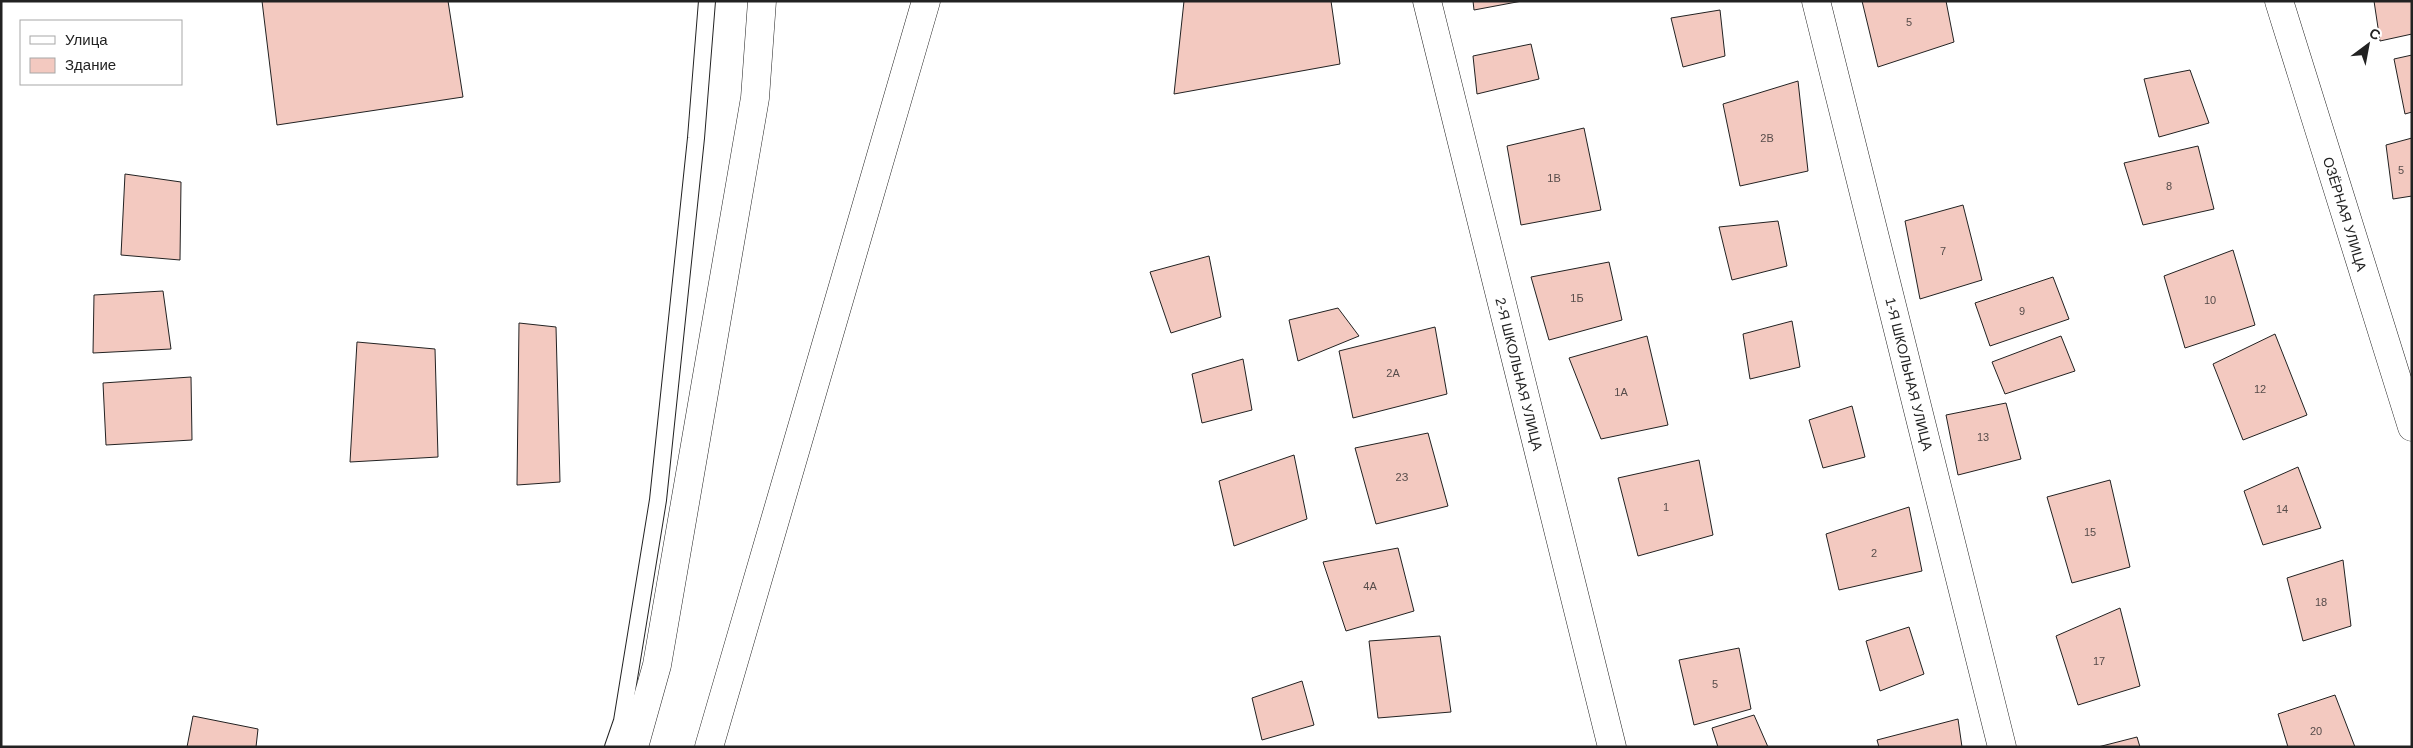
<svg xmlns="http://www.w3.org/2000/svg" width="2413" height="748" font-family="Helvetica,sans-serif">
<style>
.building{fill:#f3c9c0;stroke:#222}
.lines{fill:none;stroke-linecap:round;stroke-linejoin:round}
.lane-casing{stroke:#222;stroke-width:18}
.street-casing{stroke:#222;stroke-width:29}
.primary-casing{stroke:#222;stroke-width:29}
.lane{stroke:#fff;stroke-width:16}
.street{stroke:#fff;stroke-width:28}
.primary{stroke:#fff;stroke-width:28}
.labels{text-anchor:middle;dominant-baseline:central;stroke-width:4;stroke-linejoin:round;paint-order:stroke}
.number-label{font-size:11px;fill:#564c4a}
.street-label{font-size:14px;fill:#222;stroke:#fff}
</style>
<rect width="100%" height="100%" fill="#fff"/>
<path class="building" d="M262 1H448L463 97 277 125Z
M1184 1H1331L1340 64 1174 94Z
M1473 1H1522L1474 10Z
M1862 1H1946L1954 42 1878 67Z
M2374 1H2412V34L2380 41Z
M1720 10 1725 56 1683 67 1671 18Z
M1531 44 1539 79 1477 94 1473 56Z
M2412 55V112L2405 114 2394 59Z
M2190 70 2209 123 2159 137 2144 79Z
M1798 81 1808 171 1740 186 1723 104Z
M1584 128 1601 210 1521 225 1507 146Z
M2412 138V196L2393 199 2386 145Z
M2198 146 2214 209 2143 225 2124 163Z
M125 174 181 182 180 260 121 255Z
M1963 205 1982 280 1920 299 1905 221Z
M1778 221 1787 266 1732 280 1719 227Z
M2233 250 2255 325 2185 348 2164 276Z
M1209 256 1221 317 1171 333 1150 272Z
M1609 262 1622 320 1549 340 1531 277Z
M2053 277 2069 319 1990 346 1975 303Z
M163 291 171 349 93 353 94 295Z
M1338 308 1359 336 1298 361 1289 320Z
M1792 321 1800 367 1750 379 1743 334Z
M519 323 556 327 560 482 517 485Z
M1435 327 1447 394 1353 418 1339 351Z
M2275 334 2307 415 2243 440 2213 364Z
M1647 336 1668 425 1601 439 1569 358Z
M2061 336 2075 371 2005 394 1992 362Z
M357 342 435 349 438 457 350 462Z
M1243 359 1252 410 1202 423 1192 374Z
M191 377 192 440 106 445 103 383Z
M2006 403 2021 459 1958 475 1946 415Z
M1852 406 1865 457 1823 468 1809 420Z
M1428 433 1448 506 1376 524 1355 448Z
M1294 455 1307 519 1234 546 1219 481Z
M1699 460 1713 535 1638 556 1618 478Z
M2298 467 2321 528 2263 545 2244 491Z
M2110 480 2130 567 2072 583 2047 497Z
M1909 507 1922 571 1839 590 1826 534Z
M1398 548 1414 611 1346 631 1323 562Z
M2343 560 2351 626 2303 641 2287 578Z
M2120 608 2140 686 2078 705 2056 636Z
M1909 627 1924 674 1880 691 1866 641Z
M1440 636 1451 712 1378 718 1369 641Z
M1739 648 1751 709 1694 725 1679 660Z
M1302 681 1314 725 1262 740 1252 698Z
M2335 695 2355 747H2288L2278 714Z
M1754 715 1768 747H1718L1712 728Z
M193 716 258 729 256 747H187Z
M1958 719 1962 747H1879L1877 740Z
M2137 737 2140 747H2098Z"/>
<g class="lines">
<g class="lane-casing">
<path id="lane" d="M613 747 622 721 658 500 696 138 707 1"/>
</g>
<g class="street-casing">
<path id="street" d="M1427 1 1612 747
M1816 1 2002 747
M2279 1 2412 427"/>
</g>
<g class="primary-casing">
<path id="primary" d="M634 747 657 665 755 98 762 1
M709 747 926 1"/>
</g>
<use href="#lane" class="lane"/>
<use href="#street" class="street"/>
<use href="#primary" class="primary"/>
</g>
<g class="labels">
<g class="number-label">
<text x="1909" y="22">5</text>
<text x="1767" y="138">2В</text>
<text x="2401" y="170">5</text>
<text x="1554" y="178">1В</text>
<text x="2169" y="186">8</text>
<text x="1943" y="251">7</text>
<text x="1577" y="298">1Б</text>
<text x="2210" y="300">10</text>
<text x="2022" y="311">9</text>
<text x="1393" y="373">2А</text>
<text x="2260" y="389">12</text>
<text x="1621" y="392">1А</text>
<text x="1983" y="437">13</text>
<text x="1402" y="477">2З</text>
<text x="1666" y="507">1</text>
<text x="2282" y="509">14</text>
<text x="2090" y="532">15</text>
<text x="1874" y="553">2</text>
<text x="1370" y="586">4А</text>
<text x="2321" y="602">18</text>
<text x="2099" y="661">17</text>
<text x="1715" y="684">5</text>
<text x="2316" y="731">20</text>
</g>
<g class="street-label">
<text transform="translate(2345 214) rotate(73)">ОЗЁРНАЯ УЛИЦА</text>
<text transform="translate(1519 374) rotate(76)">2-Я ШКОЛЬНАЯ УЛИЦА</text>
<text transform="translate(1909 374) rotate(76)">1-Я ШКОЛЬНАЯ УЛИЦА</text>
</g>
</g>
<rect width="2413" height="748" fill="none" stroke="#222222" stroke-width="5"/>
<rect x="20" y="20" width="162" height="65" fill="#ffffff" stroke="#a7a7a7"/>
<rect x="30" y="36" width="25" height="8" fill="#ffffff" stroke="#a7a7a7"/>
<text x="65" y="45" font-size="15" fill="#222222">Улица</text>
<rect x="30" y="58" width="25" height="15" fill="#f3c9c0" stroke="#a7a7a7"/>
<text x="65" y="70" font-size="15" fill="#222222">Здание</text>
<g transform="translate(2368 45) rotate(32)" stroke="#ffffff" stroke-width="4" paint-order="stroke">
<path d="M0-4L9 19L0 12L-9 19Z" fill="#222222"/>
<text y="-8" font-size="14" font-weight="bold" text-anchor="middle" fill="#222222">С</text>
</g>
</svg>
